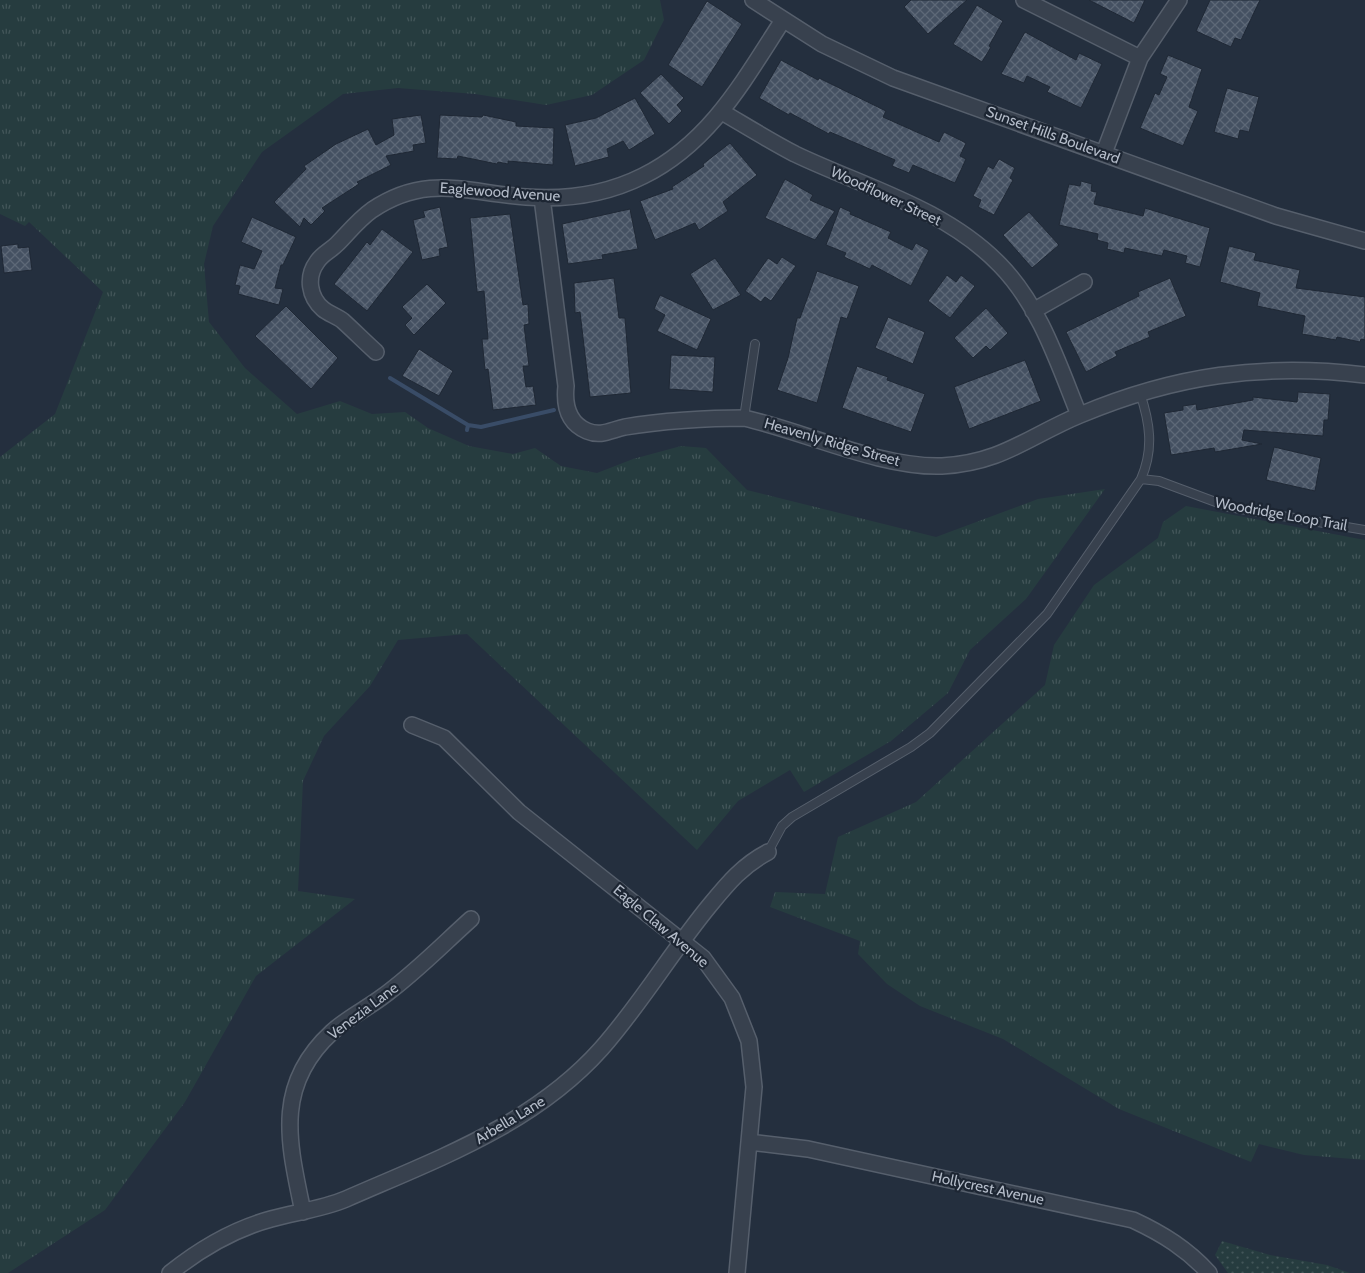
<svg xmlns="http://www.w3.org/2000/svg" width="1365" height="1273" font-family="Cabin,sans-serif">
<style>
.grass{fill:url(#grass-tufts)}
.park{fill:url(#park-dots)}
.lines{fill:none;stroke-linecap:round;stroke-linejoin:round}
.stream{stroke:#394c67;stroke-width:4}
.building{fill:url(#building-cross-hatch);stroke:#1f2835}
.service-casing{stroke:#565f6c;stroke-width:10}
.minor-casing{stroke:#565f6c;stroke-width:18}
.service{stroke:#38414e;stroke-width:8}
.minor{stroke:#38414e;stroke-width:15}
.labels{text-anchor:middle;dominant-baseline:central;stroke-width:4.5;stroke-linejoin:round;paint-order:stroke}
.street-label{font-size:15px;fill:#b4bcc9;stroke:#1d2633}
</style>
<defs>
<pattern id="grass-tufts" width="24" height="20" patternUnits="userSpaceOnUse" patternTransform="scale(1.25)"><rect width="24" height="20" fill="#263c3f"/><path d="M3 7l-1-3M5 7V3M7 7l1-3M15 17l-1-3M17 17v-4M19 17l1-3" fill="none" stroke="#435659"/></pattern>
<pattern id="park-dots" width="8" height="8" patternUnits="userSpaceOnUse" patternTransform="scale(1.25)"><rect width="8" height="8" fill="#263c3f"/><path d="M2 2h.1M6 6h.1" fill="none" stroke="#435659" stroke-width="1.8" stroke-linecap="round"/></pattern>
<pattern id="building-cross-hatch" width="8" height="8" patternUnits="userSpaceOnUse" patternTransform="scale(1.25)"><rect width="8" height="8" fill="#455162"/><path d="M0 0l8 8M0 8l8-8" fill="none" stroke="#5d6877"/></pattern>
</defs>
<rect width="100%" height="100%" fill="#242f3e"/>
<path class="grass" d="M0 0H660L664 20 644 60 592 95 546 105 475 94 398 88 343 94 262 152 213 226 204 264 209 322 245 368 297 414 340 401 372 414 405 412 428 428 469 446 513 454 535 448 561 466 597 473 633 459 681 446 706 448 747 490 936 537 1038 499 1105 489 1026 599 970 650 948 693 891 741 804 792 790 770 738 801 697 850 467 634 398 640 370 686 324 736 303 781 298 891 355 899 256 976 185 1102 105 1210 8 1273H0V457L55 414 103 292 29 222 25 226 0 214Z
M1186 506 1365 540V1160L1304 1155 1259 1144 1251 1162 1119 1109 1003 1039 920 1006 887 984 858 954 860 941 770 907 775 892 825 894 838 837 916 802 1045 685 1054 645 1094 585 1158 538 1163 522Z"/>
<path class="park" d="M1222 1241 1270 1255 1327 1265 1350 1273H1228L1215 1255Z"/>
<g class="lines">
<path class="stream" d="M390 378 468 425
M467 430 468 425 481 427 554 410"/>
</g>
<path class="building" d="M911 0H967L928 34 904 7Z
M1089 0H1145L1134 23Z
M1210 0H1260L1241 40 1235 38 1231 47 1196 31Z
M707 1 742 24 702 87 668 65Z
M977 5 1003 21 989 46 991 47 982 62 953 44Z
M1025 32 1076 60 1079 53 1102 64 1081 108 1047 92 1050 87 1027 76 1024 83 1001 74Z
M1168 55 1202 69 1189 107 1198 111 1183 146 1140 128 1155 93 1159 95 1167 77 1160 74Z
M781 60 818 80 819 78 886 111 883 117 939 142 944 132 966 143 960 156 966 159 955 183 913 165 909 173 892 166 895 160 830 132 829 134 790 113 789 115 759 98Z
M661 74 684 98 677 105 682 111 669 124 640 93Z
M1227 88 1259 97 1249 132 1240 130 1238 139 1214 132Z
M635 98 655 134 629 150 623 141 607 149 609 157 575 166 565 125 596 118Z
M421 115 426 143 413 145 414 151 386 156 391 165 357 182 359 184 322 208 325 211 311 225 304 218 300 227 274 202 306 169 304 166 336 144 368 129 376 145 394 135 392 119Z
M440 115 482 117 483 115 516 122V126L554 128 553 165 508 161V164L498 162 497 164 458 156 457 159 437 158Z
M730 143 757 175 723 202 728 211 699 230 695 223 655 240 640 201 673 189 672 187 704 166 703 164Z
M999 159 1015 168 1010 178 1013 180 994 215 978 207 981 200 973 196 988 166 993 169Z
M785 179 813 195 810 200 835 211 815 240 765 218Z
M1081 181 1092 184 1091 191 1097 192 1094 204 1143 216 1145 208 1210 228 1200 267 1185 263 1187 256 1164 250 1162 256 1125 248 1124 253 1107 249 1108 243 1097 240 1098 234 1059 225 1069 184 1080 186Z
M440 207 448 247 439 249 440 256 422 260 413 220 425 217 423 211Z
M840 207 851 212 850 214 891 232 888 238 912 250 916 243 929 250 911 286 872 265 870 269 844 257 846 253 826 245Z
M630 209 638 249 602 255 603 259 568 264 562 224Z
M1029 212 1059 245 1032 268 1003 235Z
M510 214 523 305 528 304 529 324 524 325 529 366H523L526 387 533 386 536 405 493 410 488 369 485 370 482 339H488L484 291 477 292 470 218Z
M252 217 296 237 283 265H281L275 288 283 289 279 305 238 294 240 286 235 285 240 265 254 269 262 251 241 242Z
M382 229 413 252 367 311 334 284 367 242 370 245Z
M18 244V248L29 247 32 270 4 273 1 246Z
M1229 246 1256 253 1254 260 1300 270 1296 288 1365 297V340L1361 339 1360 342 1337 337 1336 340 1302 334 1305 316 1257 306 1260 293 1220 282Z
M782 257 796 266 771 301 765 297 761 302 745 291 768 258 777 264Z
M715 258 741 295 713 310 690 274Z
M817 271 859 286 847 319 841 317 817 403 777 390 788 358 797 318H800Z
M947 275 956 282 961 275 975 286 950 318 928 301Z
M614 278 619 318H625L631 393 590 397 580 312 575 313 574 283Z
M1170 278 1186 316 1148 332 1150 337 1115 352 1117 356 1086 372 1066 332 1139 296 1138 292Z
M427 284 446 303 414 335 405 325 412 318 402 307Z
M660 295 711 319 697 350 657 331 665 315 654 309Z
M286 306 338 358 311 389 255 336Z
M986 308 1008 333 990 350 986 346 973 358 954 338Z
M888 317 925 332 913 364 875 348Z
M419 349 453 371 439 396 402 376Z
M671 355 715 357 713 392 669 389Z
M1025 360 1041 401 969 429 954 387Z
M857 366 888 377 887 380 925 394 911 432 842 408Z
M1298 392 1330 394 1328 420H1324L1323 436 1244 430 1242 440 1262 444 1215 452 1214 448 1171 455 1164 413 1183 410V406L1196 404 1197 410 1253 400V397L1297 402Z
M1274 447 1321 458 1315 491 1266 480Z"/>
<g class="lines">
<g class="service-casing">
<path id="service" d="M744 418 755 344
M1141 479 1159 481 1229 507 1365 530
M768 852 782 826 792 817 911 747 930 733 1047 614 1141 479C1154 449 1150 423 1140 393"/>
</g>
<g class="minor-casing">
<path id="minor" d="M753 0 822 44 893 78 1276 216 1365 241
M1024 0 1140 58
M722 112C746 126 770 141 795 154 864 187 945 208 1000 265 1040 306 1058 363 1079 415
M1104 153 1140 58 1179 0
M542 198 566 386C564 405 568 423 587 431 601 437 611 430 625 427 659 421 709 418 744 418 806 432 881 468 942 466 1002 463 1029 436 1080 415 1175 375 1262 363 1365 375
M1033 311 1084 282
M376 352C365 342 354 331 343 321 337 316 329 314 323 309 309 297 306 277 317 262 322 254 330 251 337 244 348 233 358 220 372 210 427 173 467 193 526 197 566 200 607 194 643 176 710 143 744 80 783 20
M412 725 444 738 519 812 703 958 732 998 749 1041 754 1087 737 1273
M749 1142 808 1149 1133 1220C1163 1234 1187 1249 1209 1273
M303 1212C289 1144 273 1086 332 1032 347 1018 366 1009 382 997 414 974 442 945 471 919
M170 1273C200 1249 234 1229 271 1219 297 1212 322 1209 346 1199 437 1159 533 1125 601 1049 641 1004 672 951 710 905 728 883 743 865 768 852"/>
</g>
<use href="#service" class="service"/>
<use href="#minor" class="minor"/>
</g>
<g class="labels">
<g class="street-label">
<text transform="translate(1053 135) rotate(20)">Sunset Hills Boulevard</text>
<text transform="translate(500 192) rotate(4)">Eaglewood Avenue</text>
<text transform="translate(886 196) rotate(25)">Woodflower Street</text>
<text transform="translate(832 442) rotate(16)">Heavenly Ridge Street</text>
<text transform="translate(1281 514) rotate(10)">Woodridge Loop Trail</text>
<text transform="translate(661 926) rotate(40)">Eagle Claw Avenue</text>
<text transform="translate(363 1011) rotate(-37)">Venezia Lane</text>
<text transform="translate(510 1120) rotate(-31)">Arbella Lane</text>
<text transform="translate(988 1188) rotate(12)">Hollycrest Avenue</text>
</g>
</g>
</svg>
